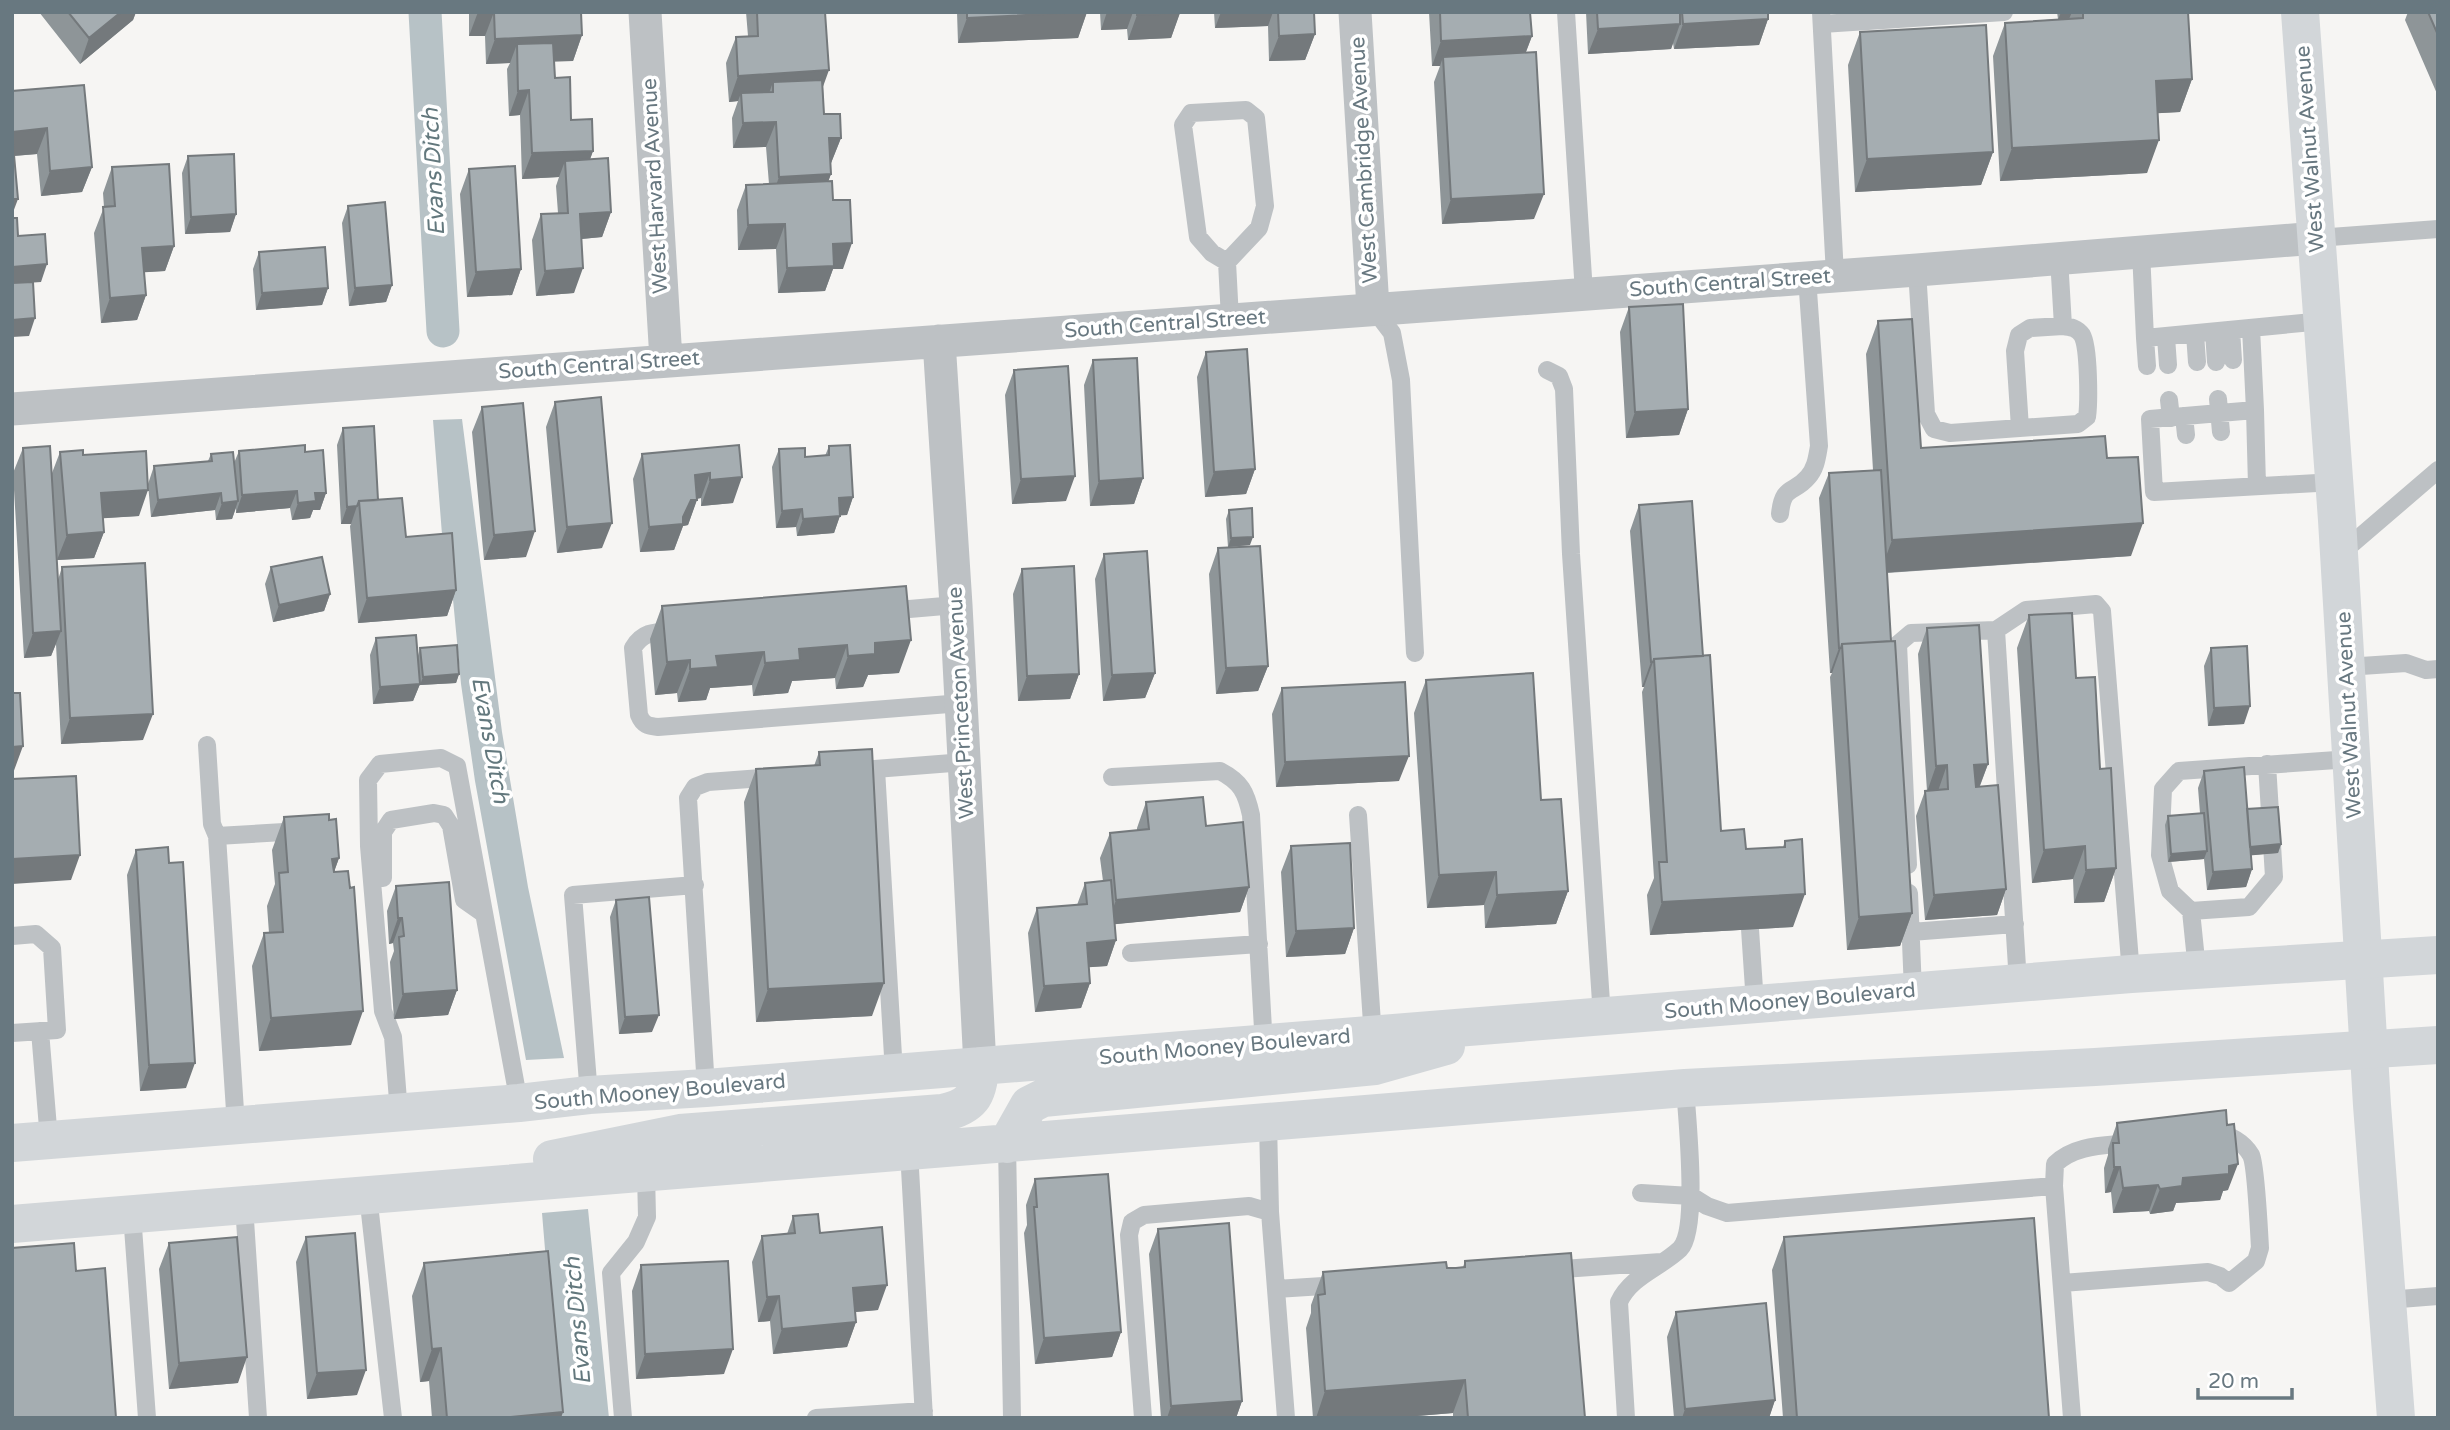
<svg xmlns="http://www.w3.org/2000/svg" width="2450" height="1430" font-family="'Varela Round',sans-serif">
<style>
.water{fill:#b7c2c6}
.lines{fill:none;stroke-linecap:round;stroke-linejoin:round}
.canal{stroke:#b7c2c6;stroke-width:33}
.service{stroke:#bdc1c4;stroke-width:18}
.minor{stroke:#bdc1c4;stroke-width:33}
.secondary{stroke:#d2d6d9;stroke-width:38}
.primary{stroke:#d2d6d9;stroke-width:38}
.wall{fill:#8e9598}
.shaded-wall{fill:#74797c}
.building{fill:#a5adb1;stroke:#74797c;stroke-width:2}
.labels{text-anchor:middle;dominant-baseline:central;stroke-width:7;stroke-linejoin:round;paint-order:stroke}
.street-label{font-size:21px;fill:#687880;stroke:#fff}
.water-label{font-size:23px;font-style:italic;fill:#63787d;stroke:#fff}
</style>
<rect width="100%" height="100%" fill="#f6f5f3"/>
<path class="water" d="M462 419 502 732 528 887 564 1058 526 1060 475 781 461 684 449 557 443 547 433 420Z
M588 1209 609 1418H559L542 1213Z"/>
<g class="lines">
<path class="canal" d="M425 12 443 331"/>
<path class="service" d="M1566 12 1584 293
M1821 12 1835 275
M1822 24 2004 12
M2317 238 2438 229
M2141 251 2145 338 2323 321
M1227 262 1212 253 1198 237 1183 125 1191 113 1246 110 1256 118 1265 206 1259 228 1227 262 1230 319
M1917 270 1926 414 1934 429 1950 433 2078 424 2087 417C2089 403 2089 347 2082 335 2077 328 2071 327 2063 326L2059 258
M1373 308 1392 333 1401 380 1415 653
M2251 328 2255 410
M2231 330 2233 360
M2214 332 2216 362
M2195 334 2197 362
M2166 337 2168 365
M2145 338 2147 366
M1547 370 1559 376 1564 389 1571 554 1602 1017
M2218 399 2221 432
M2169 400 2171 418
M2184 416 2186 435
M2020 428 2015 351 2019 335 2030 328 2063 326
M2257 486 2255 410 2150 419 2154 492 2335 482
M1780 514C1783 484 1794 494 1808 477 1816 468 1817 457 1819 446L1807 277
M2339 555 2438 470
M886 611 956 605
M1996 630 2018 983
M674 631C656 632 643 631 633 648L639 715C643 725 648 726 658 727L962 703
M2346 667 2406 663 2426 670 2438 669
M207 745 212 824 217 836
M876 769 894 1073
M849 771 965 762
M1112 777 1220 771C1241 782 1246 792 1251 815L1264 1047
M1358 815 1373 1038
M1908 865 1898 644 1911 633 1996 630 2026 610 2096 604 2102 611 2131 974
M383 878V832L391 820 434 813 444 815 451 826 464 900 484 914
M1909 893 1913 991
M2191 911 2249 907 2274 877 2267 764
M1750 929 1755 1004
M1911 932 2015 924
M12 936 36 934 52 948 57 1030 12 1033
M1131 953 1259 944
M2197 970 2191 911 2170 891 2160 855 2163 789 2179 771 2351 759
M40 1031 49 1140
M706 1088 688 798 695 787 708 782 776 777
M589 1095 573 895 695 885
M399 1113 393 1037 383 1011 369 846 368 780 380 764 441 758 457 766 519 1103
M1268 1122 1270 1212 1286 1418
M236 1126 217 836 301 831
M1007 1144 1012 1418
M909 1151 924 1418
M1641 1193 1691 1196 1707 1206 1727 1213 2054 1186
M368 1195 393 1418
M244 1205 258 1418
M132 1214 147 1418
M1549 1270 1661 1262
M2062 1283 2208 1272 2220 1276 2229 1283 2256 1261 2260 1248C2259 1231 2256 1165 2251 1155 2244 1143 2229 1133 2215 1134
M1276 1289 1339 1285
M2387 1300 2438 1296
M623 1418 611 1273 636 1242 647 1217 646 1173
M816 1418 924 1411
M1143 1418 1129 1235 1132 1222 1144 1215 1249 1206 1270 1212
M1626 1418 1619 1302C1631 1276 1660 1268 1680 1249 1699 1230 1687 1118 1685 1088
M2072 1418 2054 1186 2055 1164C2076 1144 2105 1146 2131 1143"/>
<path class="minor" d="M645 12 666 360
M1355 12 1373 308
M939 341 956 605 980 1066
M12 409 1917 270 2317 238"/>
<path class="secondary" d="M2300 12 2337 520 2372 1105 2396 1418"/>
<path class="primary" d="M12 1143 519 1103 589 1095 706 1088 2131 974 2438 955
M1007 1144 1029 1105 1043 1098 1375 1066 1446 1046
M552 1159 680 1133 942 1113C971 1107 979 1096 980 1066
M12 1224 1685 1088 2095 1067 2438 1045"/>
</g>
<path class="wall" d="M39 12H136L133 20 80 64Z
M469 12H581L582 35 573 61H554L555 78 571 120 593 151 590 159 611 212 602 237 581 239 574 293 536 296 532 240 541 214 558 213 556 186 559 177 522 179 520 115 509 116 507 69 510 63 486 64 485 36H469Z
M746 12H825L823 87 824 114 841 138 831 163V174L828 181 833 200 843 269H833L825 291 778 293 776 249 738 250 737 210 746 185 769 184 766 147 733 148 732 118 738 101 729 102 726 63 736 37 748 36Z
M957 12H1087L1078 38 958 43Z
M1100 12H1180L1171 38 1128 40 1127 29 1101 30Z
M1214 12H1314L1315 34 1305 60 1269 61 1268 26 1215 28Z
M1429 12H1530L1532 36 1526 52 1534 219 1442 224 1434 82 1440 66H1432Z
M1586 12H1768V19L1759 45 1674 49 1673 43 1671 49 1588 54Z
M2057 12H2188L2192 79 2180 112 2158 113 2147 173 2000 181 1993 56 2005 23 2058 19Z
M2408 12H2438V96L2405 20Z
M1860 32 1993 152 1981 185 1855 192 1848 65Z
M12 91 92 167 82 192 41 196 37 154 14 156Z
M188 156 236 214 230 232 185 234 182 173Z
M112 167 174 246 165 271 144 272 146 295 137 320 101 323 94 233 104 207 103 193Z
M469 169 521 269 512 295 467 297 460 194Z
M348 206 392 285 386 302 349 306 342 223Z
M259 252 328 288 322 305 256 310 253 269Z
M1629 307 1688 409 1679 435 1626 438 1620 332Z
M1878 321 1921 448 2107 458 2131 556 1887 573 1891 641 1912 913 1900 946 1847 950 1830 677 1832 673H1830L1819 498 1829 473 1873 470 1866 354Z
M1206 352 1255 469 1246 494 1205 497 1197 377Z
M1093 360 1143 478 1134 504 1090 506 1084 385Z
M1014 370 1066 501 1012 504 1005 395Z
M555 402 602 548 557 553 546 427Z
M482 407 526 557 484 560 472 432Z
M343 428 378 500 406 537 456 590 447 616 358 623 350 526 351 524H341L337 445Z
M739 445 733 503 701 506V498L697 499 688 525 683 526 674 550 640 552 633 479 642 454Z
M829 446 853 497 847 515H840L834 533 797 536 796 527 776 528 772 467 779 449 805 457 825 456Z
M23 448 52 473 60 452 83 455 139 516 103 518 104 532 94 558 57 560 56 539 58 580 62 567 143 740 61 744 56 644 51 656 24 658 13 473Z
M239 451 305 452 326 493 320 510H313L310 518 292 520 290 508 236 513V508L232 519 216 520 215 510 151 517 148 484 154 466 208 461 211 454 234 463Z
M1639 505 1703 656 1721 831 1746 849 1783 847 1785 841 1793 927 1650 935 1647 895 1654 878 1642 692 1644 687H1642L1630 531Z
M1229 510 1250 545 1228 547 1226 519Z
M1218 548 1268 666 1258 691 1216 694 1209 574Z
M1104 554 1155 673 1145 698 1103 701 1095 579Z
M271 567 330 594 324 611 273 622 265 584Z
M1022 569 1079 674 1070 699 1018 701 1013 594Z
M906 586 899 673 868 675 863 687 836 689 835 678 792 681 788 693 753 696 752 685 710 688 706 700 678 702 677 693 655 695 650 639 662 606Z
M2029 615 2100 769 2116 868 2104 902 2074 903 2073 879 2032 883 2017 648Z
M1927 628 1988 764 1980 786 2006 889 1997 915 1925 920 1916 816 1925 791H1927L1918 654Z
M376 638 418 656 420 648 459 674 456 683 420 685V684L413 701 373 704 370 655Z
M2211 648 2244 724 2208 726 2204 666Z
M1426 680 1541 800 1568 891 1556 924 1485 928 1484 905 1427 908 1414 713Z
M1282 688 1399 781 1276 787 1272 714Z
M819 752 872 1016 756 1022 744 802 756 769 814 766Z
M2204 771 2247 809 2281 844 2278 853 2251 855 2252 869 2246 887 2207 890 2204 859 2168 862 2165 825 2168 816 2200 813 2198 788Z
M1146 802 1206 826 1249 887 1240 912 1115 924 1116 940 1107 966 1089 967 1090 983 1081 1008 1035 1012 1028 933 1037 908 1077 905 1085 883 1103 881 1100 858 1110 833 1137 830V828Z
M284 817 329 820 339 858 334 872 351 1045 259 1051 252 966 264 933H269L267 906 275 884 272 850Z
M1291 846 1354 928 1345 954 1286 957 1281 872Z
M136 850 169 863 186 1088 140 1091 127 875Z
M396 886 457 990 448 1015 394 1019 390 962 394 951 393 943 389 944 387 911Z
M616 900 652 1032 619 1034 610 917Z
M2117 1123 2228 1190 2223 1191 2220 1200 2176 1203 2173 1211 2150 1214 2149 1211 2113 1213 2111 1192 2105 1193 2104 1168 2108 1155V1149Z
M1035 1179 1121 1332 1112 1357 1035 1364 1024 1233 1027 1225 1026 1205Z
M793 1216 820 1233 878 1310 855 1312 856 1322 847 1347 773 1354 770 1321 758 1322 752 1262 762 1236 787 1234Z
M1158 1229 1242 1401 1236 1418H1161L1149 1254Z
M306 1237 357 1395 307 1399 296 1262Z
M1784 1237 2049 1418H1783L1772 1270Z
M169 1243 238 1383 169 1389 159 1269Z
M1465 1261 1585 1418H1453V1413L1393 1418H1313L1306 1328 1311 1313V1305L1323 1272 1447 1268 1463 1267Z
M424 1263 561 1418H432L429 1381 420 1382 412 1296Z
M641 1265 724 1374 636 1379 632 1291Z
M1676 1312 1775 1400 1769 1418H1674L1667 1337Z"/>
<path class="shaded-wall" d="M121 12H136L133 20 80 64 89 38Z
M478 12H494L485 36H469Z
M1087 12 1078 38 958 43 967 18Z
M1107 12H1133L1127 29 1101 30Z
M1221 12H1273L1268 26 1215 28Z
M2061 12H2072L2069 19 2058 20Z
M1180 13 1171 38 1128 40 1137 15Z
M1768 19 1759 45 1674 49 1683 24Z
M1680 24 1671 49 1588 54 1598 29Z
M1315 34 1305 60 1269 61 1279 36Z
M582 35 573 61 517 63V44L510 63 486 64 495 39Z
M1532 36 1522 62 1443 57 1440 66H1432L1441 41Z
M829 70 820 95 773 92V82L767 99 741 93 738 101 729 102 738 76Z
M2192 79 2180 112 2144 114 2156 81Z
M529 90 520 115 509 116 518 91Z
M776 122 766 147 733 148 743 123Z
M47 128 37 154 12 156V132Z
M829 138H841L831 163 820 164Z
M2159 140 2147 173 2000 181 2012 148Z
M593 151 584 176 565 161 559 177 522 179 532 153Z
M1993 152 1981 185 1855 192 1867 159Z
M92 167 82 192 41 196 50 171Z
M831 174 822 199 770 202 779 177Z
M1544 194 1534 219 1442 224 1451 199Z
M12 199H18L12 215Z
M611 212 602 237 571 240 580 214Z
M236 214 230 232 185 234 191 217Z
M785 224 776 249 738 250 748 225Z
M852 243 843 269H833L825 291 778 293 787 268 833 244Z
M174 246 165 271 133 273 142 248Z
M47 264 41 282 12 284V267Z
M583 268 574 293 536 296 545 271Z
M521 269 512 295 467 297 476 272Z
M392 285 386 302 349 306 355 288Z
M328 288 322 305 256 310 262 293Z
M146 295 137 320 101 323 110 298Z
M35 318 29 336 12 337V320Z
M1688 409 1679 435 1626 438 1635 412Z
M1255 469 1246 494 1205 497 1214 472Z
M710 473 701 498 685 500 695 475Z
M1075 476 1066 501 1012 504 1021 479Z
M742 477 733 503 701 506 710 480Z
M1143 478 1134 504 1090 506 1099 481Z
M148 490 139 516 92 519 101 493Z
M297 491 290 508 236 513 242 495Z
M221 493 215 510 151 517 158 500Z
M315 493H326L320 510H313L310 518 292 520 298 503Z
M853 497 847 515 833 516 839 498Z
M691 500H697L688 525 683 526 674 550 640 552 649 527 683 517Z
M238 501 232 519 216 520 222 503Z
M357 506 351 524H341L347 507Z
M802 509 796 527 776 528 782 511Z
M840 516 834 533 797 536 803 519Z
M612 523 602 548 557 553 567 527Z
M2143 523 2131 556 1880 573 1892 540Z
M535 531 526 557 484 560 494 535Z
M104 532 94 558 57 560 67 535Z
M1253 537 1250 545 1228 547 1231 538Z
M456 590 447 616 358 623 367 598Z
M330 594 324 611 273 622 279 605Z
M61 631 51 656 24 658 33 633Z
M911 640 899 673 868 675 863 687 836 689 848 656 875 643Z
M847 645 835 678 792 681 788 693 753 696 765 663 799 649Z
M1839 648H1841L1832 673H1830Z
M764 652 752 685 710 688 706 700 678 702 690 669 716 656Z
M690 660 677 693 655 695 667 662Z
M1651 662H1653L1644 687H1642Z
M1268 666 1258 691 1216 694 1226 668Z
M1155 673 1145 698 1103 701 1112 675Z
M459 674 456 683 420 685 423 677Z
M1079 674 1070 699 1018 701 1027 676Z
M420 684 413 701 373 704 380 687Z
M2250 706 2244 724 2208 726 2214 708Z
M153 714 143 740 61 744 70 718Z
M23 746 12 776V747Z
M1409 756 1399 781 1276 787 1285 762Z
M1988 764 1978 790 1965 791 1974 765Z
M1947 765 1938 791 1927 792 1936 766Z
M2281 844 2278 853 2244 856 2247 847Z
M2085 846 2073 879 2032 883 2044 850Z
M2207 851 2204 859 2168 862 2171 854Z
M80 855 71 880 12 884V859Z
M339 858 327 891 332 859Z
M2116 868 2104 902 2074 903 2086 870Z
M2252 869 2246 887 2207 890 2213 872Z
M1496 872 1484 905 1427 908 1439 875Z
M1249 887 1240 912 1107 925 1116 900Z
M2006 889 1997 915 1925 920 1934 895Z
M1568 891 1556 924 1485 928 1497 895Z
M1805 894 1793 927 1650 935 1662 902Z
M1912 913 1900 946 1847 950 1859 917Z
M398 918H402L393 943 389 944Z
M1354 928 1345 954 1286 957 1296 931Z
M1116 940 1107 966 1078 968 1087 943Z
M884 983 872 1016 756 1022 768 989Z
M1090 983 1081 1008 1035 1012 1044 986Z
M457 990 448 1015 394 1019 403 994Z
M363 1011 351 1045 259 1051 271 1018Z
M659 1015 652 1032 619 1034 625 1017Z
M195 1063 186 1088 140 1091 149 1065Z
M2238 1164 2228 1190 2223 1191 2220 1200 2176 1203 2173 1211 2150 1214 2160 1189 2183 1178Z
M2114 1167H2120L2111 1192 2105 1193Z
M2158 1185 2149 1211 2113 1213 2123 1188Z
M887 1285 878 1310 844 1313 853 1288Z
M779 1296 770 1321 758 1322 767 1297Z
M856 1322 847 1347 773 1354 782 1329Z
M1121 1332 1112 1357 1035 1364 1044 1338Z
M441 1348 429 1381 420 1382 432 1349Z
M733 1349 724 1374 636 1379 645 1354Z
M247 1357 238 1383 169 1389 179 1363Z
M366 1370 357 1395 307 1399 317 1373Z
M1465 1380 1453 1413 1393 1418H1316L1325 1391Z
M1775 1400 1769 1418H1682L1685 1409Z
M1242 1401 1236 1418H1167L1171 1406Z
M563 1412 561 1418H501Z"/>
<path class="building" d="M68 12H121L89 38Z
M494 12H581L582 35 495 39Z
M757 12H825L829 70 738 76 736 37 758 36Z
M967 12H1086L967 18Z
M1137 12H1180V13L1137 15Z
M1278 12H1314L1315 34 1279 36Z
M1440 12H1530L1532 36 1441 41Z
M1597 12H1680V24L1598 29Z
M1682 12H1768V19L1683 24Z
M2083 12H2188L2192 79 2156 81 2159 140 2012 148 2005 23 2083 18Z
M2428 12H2438V35Z
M1986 25 1993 152 1867 159 1860 32Z
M553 43 555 78 570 77 571 120 592 119 593 151 532 153 529 90 518 91 517 44Z
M1536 52 1544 194 1451 199 1443 57Z
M822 80 824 114H840L841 138H829L831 174 779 177 776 122 743 123 741 93 773 92V82Z
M84 85 92 167 50 171 47 128 12 132V91Z
M12 133 18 199H12Z
M234 154 236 214 191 217 188 156Z
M608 158 611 212 580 214 583 268 545 271 541 214 568 213 565 161Z
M169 164 174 246 142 248 146 295 110 298 103 207 115 206 112 167Z
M515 166 521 269 476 272 469 169Z
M832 181 833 200H850L852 243 833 244 834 266 787 268 785 224 748 225 746 185Z
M385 202 392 285 355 288 348 206Z
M12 218H17L18 236 45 234 47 264 12 267Z
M325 247 328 288 262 293 259 252Z
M33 282 35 318 12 320V283Z
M1683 304 1688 409 1635 412 1629 307Z
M1912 319 1921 448 2105 436 2107 458 2138 457 2143 523 1892 540 1878 321Z
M1247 349 1255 469 1214 472 1206 352Z
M1137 358 1143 478 1099 481 1093 360Z
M1068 366 1075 476 1021 479 1014 370Z
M601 397 612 523 567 527 555 402Z
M523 403 535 531 494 535 482 407Z
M374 426 378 500 359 501 357 506 347 507 343 428Z
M305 445V452L323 450 326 493H315L316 501 298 503 297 491 242 495 239 451Z
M739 445 742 477 710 480V473L695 475 697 500H691L683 517V524L649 527 642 454Z
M850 445 853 497 839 498 840 516 803 519 802 509 782 511 779 449 805 448V457L829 455V446Z
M50 446 61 631 33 633 23 448Z
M83 450V455L146 451 148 490 101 493 104 532 67 535 60 452Z
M233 452 238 501 222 503 221 493 158 500 154 466 212 461 211 454Z
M1881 470 1891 641 1842 644 1841 648H1839L1829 473Z
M402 498 406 537 452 533 456 590 367 598 359 501Z
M1692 501 1703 656 1654 659 1653 662H1651L1639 505Z
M1252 508 1253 537 1231 538 1229 510Z
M1260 546 1268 666 1226 668 1218 548Z
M1147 551 1155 673 1112 675 1104 554Z
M322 557 330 594 279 605 271 567Z
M145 563 153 714 70 718 62 567Z
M1074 566 1079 674 1027 676 1022 569Z
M906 586 911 640 875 643V654L848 656 847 645 799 649 800 660 765 663 764 652 716 656 718 667 690 669V660L667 662 662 606Z
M2072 613 2076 678 2095 677 2100 769 2111 768 2116 868 2086 870 2085 846 2044 850 2029 615Z
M1979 625 1988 764 1974 765 1976 787 1998 785 2006 889 1934 895 1925 791 1948 789 1947 765 1936 766 1927 628Z
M416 635 420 684 380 687 376 638Z
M1895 641 1912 913 1859 917 1842 644Z
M457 645 459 674 423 677 420 648Z
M2247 646 2250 706 2214 708 2211 648Z
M1710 655 1721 831 1744 829 1746 849 1785 847V841L1802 839 1805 894 1662 902 1659 862H1667L1654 659Z
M1533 673 1541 800 1561 799 1568 891 1497 895 1496 872 1439 875 1426 680Z
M1405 682 1409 756 1285 762 1282 688Z
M12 693H20L23 746 12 747Z
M872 749 884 983 768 989 756 769 820 765 819 752Z
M2244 767 2252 869 2213 872 2204 771Z
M76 776 80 855 12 859V779Z
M1203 797 1206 826 1243 822 1249 887 1116 900 1110 833 1149 829 1146 802Z
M2278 807 2281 844 2250 847 2247 809Z
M2204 813 2207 851 2171 854 2168 816Z
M329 814V820L336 819 339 858 332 859 334 872 348 871 350 888 354 887 363 1011 271 1018 264 933 283 932 279 873 288 872 284 817Z
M1350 843 1354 928 1296 931 1291 846Z
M168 847 169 863 183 862 195 1063 149 1065 136 850Z
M1111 880 1116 940 1087 943 1090 983 1044 986 1037 908 1087 904 1085 883Z
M449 882 457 990 403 994 399 937 404 936 402 918H398L396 886Z
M649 897 659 1015 625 1017 616 900Z
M2226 1110 2227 1125 2234 1124 2238 1164 2229 1166V1174L2183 1178 2182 1186 2160 1189 2158 1185 2123 1188 2120 1167H2114L2113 1143H2119L2117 1123Z
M1108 1174 1121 1332 1044 1338 1034 1207H1037L1035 1179Z
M818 1214 820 1233 882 1227 887 1285 853 1288 856 1322 782 1329 779 1296 767 1297 762 1236 795 1233 793 1216Z
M2034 1218 2049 1418H1797L1784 1237Z
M1229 1223 1242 1401 1171 1406 1158 1229Z
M355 1233 366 1370 317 1373 306 1237Z
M237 1237 247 1357 179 1363 169 1243Z
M74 1243 76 1271 105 1268 116 1418H12V1248Z
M548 1251 563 1412 501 1418H447L441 1348 432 1349 424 1263Z
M1571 1253 1585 1418H1468L1465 1380 1325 1391 1318 1295 1325 1294 1323 1272 1446 1262 1447 1268H1456L1465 1267V1261Z
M728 1261 733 1349 645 1354 641 1265Z
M1766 1303 1775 1400 1685 1409 1676 1312Z"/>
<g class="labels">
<g class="street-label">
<text transform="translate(2310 149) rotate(-94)">West Walnut Avenue</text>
<text transform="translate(1364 160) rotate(-93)">West Cambridge Avenue</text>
<text transform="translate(655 186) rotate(-93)">West Harvard Avenue</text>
<text transform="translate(1730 283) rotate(-4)">South Central Street</text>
<text transform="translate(1165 324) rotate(-4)">South Central Street</text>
<text transform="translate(599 365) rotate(-4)">South Central Street</text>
<text transform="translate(961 703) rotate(-93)">West Princeton Avenue</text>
<text transform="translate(2349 715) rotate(-93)">West Walnut Avenue</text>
<text transform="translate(1790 1001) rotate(-5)">South Mooney Boulevard</text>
<text transform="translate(1225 1047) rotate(-5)">South Mooney Boulevard</text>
<text transform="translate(660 1092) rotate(-5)">South Mooney Boulevard</text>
</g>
<g class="water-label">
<text transform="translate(434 172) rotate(-93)">Evans Ditch</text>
<text transform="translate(490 740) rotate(80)">Evans Ditch</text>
<text transform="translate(578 1321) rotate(-95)">Evans Ditch</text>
</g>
</g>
<rect width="2450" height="1430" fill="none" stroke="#687880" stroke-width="28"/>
<path d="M2198 1388v10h94v-10" fill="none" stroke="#687880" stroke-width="3.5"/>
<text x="2208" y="1388" font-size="21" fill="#687880" stroke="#ffffff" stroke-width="5" paint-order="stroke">20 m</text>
</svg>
